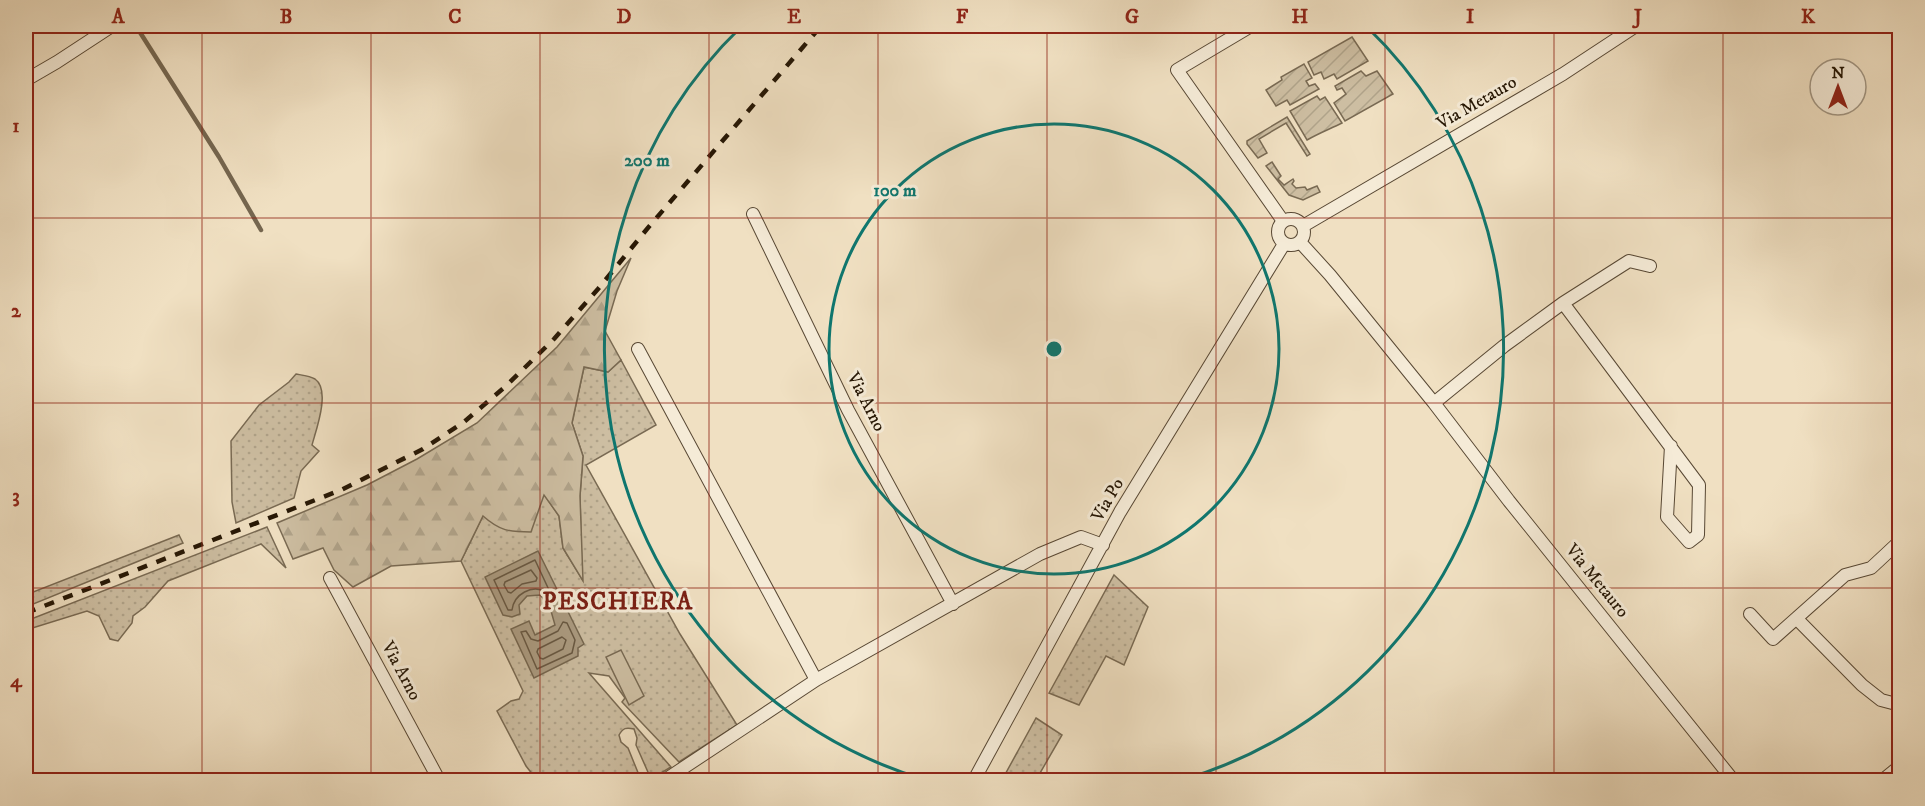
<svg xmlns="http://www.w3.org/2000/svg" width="1925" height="806" font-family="'IM FELL DW Pica',serif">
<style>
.grass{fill:url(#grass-dots);stroke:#796a53;stroke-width:1.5}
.forest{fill:url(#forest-firs);stroke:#796a53;stroke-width:1.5}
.garden{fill:url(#garden-furrows);stroke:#796a53;stroke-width:1.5}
.pitch{fill:#cdbea2;stroke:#796a53;stroke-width:1.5}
.water{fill:#ab9b81;stroke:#75664f;stroke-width:1.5}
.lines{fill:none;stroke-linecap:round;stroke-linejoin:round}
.shore{stroke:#685842;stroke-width:1.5}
.stream{stroke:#75664f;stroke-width:4.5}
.street-casing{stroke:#584834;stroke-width:14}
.street{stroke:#f5ebd7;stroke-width:12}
.rail{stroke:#251604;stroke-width:4.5;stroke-dasharray:10 10;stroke-linecap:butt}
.grid{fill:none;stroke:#8f2418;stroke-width:1.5;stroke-opacity:0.55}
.ring{fill:none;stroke:#0f766e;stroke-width:3}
.labels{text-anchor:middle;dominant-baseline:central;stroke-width:6;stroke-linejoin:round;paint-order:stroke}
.street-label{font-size:18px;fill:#251604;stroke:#f5ebd7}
.district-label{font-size:24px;font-weight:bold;letter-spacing:1.5px;fill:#7a1f14;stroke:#f5ebd7}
.centre{fill:#0f766e;stroke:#f5ebd7;stroke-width:3}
.ring-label{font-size:18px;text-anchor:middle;font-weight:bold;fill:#0f766e;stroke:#f5ebd7;stroke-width:6;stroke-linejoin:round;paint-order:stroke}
.neatline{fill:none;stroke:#8f2418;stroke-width:2}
.grid-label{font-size:20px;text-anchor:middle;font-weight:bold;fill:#8f2418}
</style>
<defs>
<pattern id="grass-dots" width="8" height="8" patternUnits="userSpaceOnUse" patternTransform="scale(1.5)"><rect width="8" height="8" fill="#cdbea2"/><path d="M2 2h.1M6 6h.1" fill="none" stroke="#b0a38a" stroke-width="1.8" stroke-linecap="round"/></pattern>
<pattern id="forest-firs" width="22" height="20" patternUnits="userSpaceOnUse" patternTransform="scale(1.5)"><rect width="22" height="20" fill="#cdbea2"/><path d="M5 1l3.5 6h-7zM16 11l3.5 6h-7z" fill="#b0a38a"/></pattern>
<pattern id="garden-furrows" width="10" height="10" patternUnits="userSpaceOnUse" patternTransform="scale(1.5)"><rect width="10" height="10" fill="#cdbea2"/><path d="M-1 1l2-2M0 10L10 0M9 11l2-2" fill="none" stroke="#b0a38a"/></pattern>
</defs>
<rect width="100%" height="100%" fill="#f0e0c2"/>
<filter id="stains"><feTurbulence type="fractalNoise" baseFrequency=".00333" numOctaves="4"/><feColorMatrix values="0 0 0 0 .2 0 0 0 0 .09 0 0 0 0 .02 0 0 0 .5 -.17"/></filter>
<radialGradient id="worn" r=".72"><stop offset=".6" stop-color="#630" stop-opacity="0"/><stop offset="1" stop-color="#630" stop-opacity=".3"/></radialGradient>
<path class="grass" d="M621 360 656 425 586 465 680 634 737 725 679 762 622 702 625 698 609 676 589 673 671 767 651 779 636 745 637 738 634 729C626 727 623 728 619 735L621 742 628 748 641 780H537L526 766 497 711 511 701 519 699 523 691 461 561 483 516 544 494 559 516 563 548 582 579 580 496 583 456 572 423 584 367 608 372Z
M296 374C301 375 310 376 315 379 331 390 316 430 312 445L319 451 301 471 294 498 236 523 232 502 231 441 259 405 289 382Z
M267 527 286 568 261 544 168 581 145 607 133 616 132 623 118 641 110 639 99 616 87 611 26 630V621Z
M179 535 183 543 26 607V601L30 599 33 592Z
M1114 575 1148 607 1124 665 1106 656 1079 705 1049 693Z
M1036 718 1062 735 1036 780H1002Z"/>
<path class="forest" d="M631 258 617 291 605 331 621 360 608 372 584 367 572 423 583 456 580 496 583 581 563 548 559 516 544 495 531 532C509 532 500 531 483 516L461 561 391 566 353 587 334 570 323 548 293 559 277 523 367 485 417 459 477 423 557 347Z"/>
<path class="garden" d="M1352 37 1368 61 1337 79 1334 74 1324 79 1321 72 1314 75 1308 62Z
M1304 64 1312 78 1306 81 1309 86 1315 84 1319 89 1290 105 1287 100 1276 106 1266 90 1282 80 1281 77Z
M1361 71 1366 76 1377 71 1393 94 1345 121 1334 103 1346 94 1342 88 1337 90 1335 86Z
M1317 96 1320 100 1325 97 1342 123C1330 129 1319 133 1307 140L1290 111Z
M1287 117 1310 154 1307 156 1286 123 1259 139 1267 153 1258 158 1247 144V141Z
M1272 162 1281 176 1278 179 1284 185 1293 179 1294 181 1292 184 1296 188 1305 187 1307 190 1317 186 1320 192 1303 200 1289 195 1266 166Z"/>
<path class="pitch" d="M621 650 644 696 629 705 606 657Z"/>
<path class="water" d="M538 551 584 644 578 648V656L534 678 511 629 529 621 535 635 555 625 549 604 540 595 527 596 519 605 520 614 512 617 503 615 485 577Z"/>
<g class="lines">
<path class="shore" d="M535 560 549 590 546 592C532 584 514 594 512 610H508L494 580Z
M531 570 537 578 536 581 522 584 511 593 508 592 504 585 505 582Z
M563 622 567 623 575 640 572 653 537 669 521 632 526 631 531 639 538 641 558 631Z
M562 637 566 640 563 649 543 659 540 658 537 652 538 649Z"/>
<path class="stream" d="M136 26 219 157 261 230"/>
<g class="street-casing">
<path id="street" d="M1251 26 1177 70 1283 221
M26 80 57 62 112 26
M753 214 848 410 953 604
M1278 232a13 13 0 1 1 26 0a13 13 0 1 1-26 0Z
M1303 226 1563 74 1636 26
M1300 242 1330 275 1434 403 1509 501 1733 780
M1563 303 1699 485 1698 535 1689 542 1667 517 1671 446
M638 349 816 680
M1434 403 1504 346 1563 303 1629 261 1650 266
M330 578 439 780
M1750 614 1773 639 1845 575 1871 568 1900 541
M1797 619 1862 685 1881 700 1900 705
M665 780 816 680 1040 554 1081 537 1103 545
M974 780 1120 512 1284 244
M1883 780 1900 766"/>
</g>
<use href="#street" class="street"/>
<path class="rail" d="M26 613 341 490 423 449 464 422 506 386 554 339 598 289 647 229 821 26"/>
</g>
<path class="grid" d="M202 26V780M371 26V780M540 26V780M709 26V780M878 26V780M1047 26V780M1216 26V780M1385 26V780M1554 26V780M1723 26V780M26 218H1900M26 403H1900M26 588H1900"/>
<g class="ring">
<circle cx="1054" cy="349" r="225"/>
<path d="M926 780A449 449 0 0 1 742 26M1366 26A449 449 0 0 1 1182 780"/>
</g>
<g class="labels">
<g class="street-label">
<text transform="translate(1477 103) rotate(-30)">Via Metauro</text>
<text transform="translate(866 402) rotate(63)">Via Arno</text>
<text transform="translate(1108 500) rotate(-60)">Via Po</text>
<text transform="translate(1597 581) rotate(51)">Via Metauro</text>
<text transform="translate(401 671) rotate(62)">Via Arno</text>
</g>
<g class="district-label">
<text x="618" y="602">PESCHIERA</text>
</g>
</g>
<circle cx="1054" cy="349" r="9" class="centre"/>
<g class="ring-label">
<text x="647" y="166">200 m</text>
<text x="895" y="196">100 m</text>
</g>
<rect width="1925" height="806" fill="none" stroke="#f0e0c2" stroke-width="66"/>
<g transform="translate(1838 87)"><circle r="28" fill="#f5ebd7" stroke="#a29683" stroke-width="1.5"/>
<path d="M0-4.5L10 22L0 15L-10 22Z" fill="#8f2418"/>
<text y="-9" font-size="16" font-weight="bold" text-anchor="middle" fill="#251604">N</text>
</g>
<rect x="33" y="33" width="1859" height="740" class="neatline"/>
<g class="grid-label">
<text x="118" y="23">A</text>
<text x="286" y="23">B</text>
<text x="455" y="23">C</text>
<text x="624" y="23">D</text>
<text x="794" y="23">E</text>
<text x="962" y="23">F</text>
<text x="1132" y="23">G</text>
<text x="1300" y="23">H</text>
<text x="1470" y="23">I</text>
<text x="1638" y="23">J</text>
<text x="1808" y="23">K</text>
<text x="16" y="132">1</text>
<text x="16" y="317">2</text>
<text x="16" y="502">3</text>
<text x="16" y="687">4</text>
</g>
<rect width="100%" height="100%" filter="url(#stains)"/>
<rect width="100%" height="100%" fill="url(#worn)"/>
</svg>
